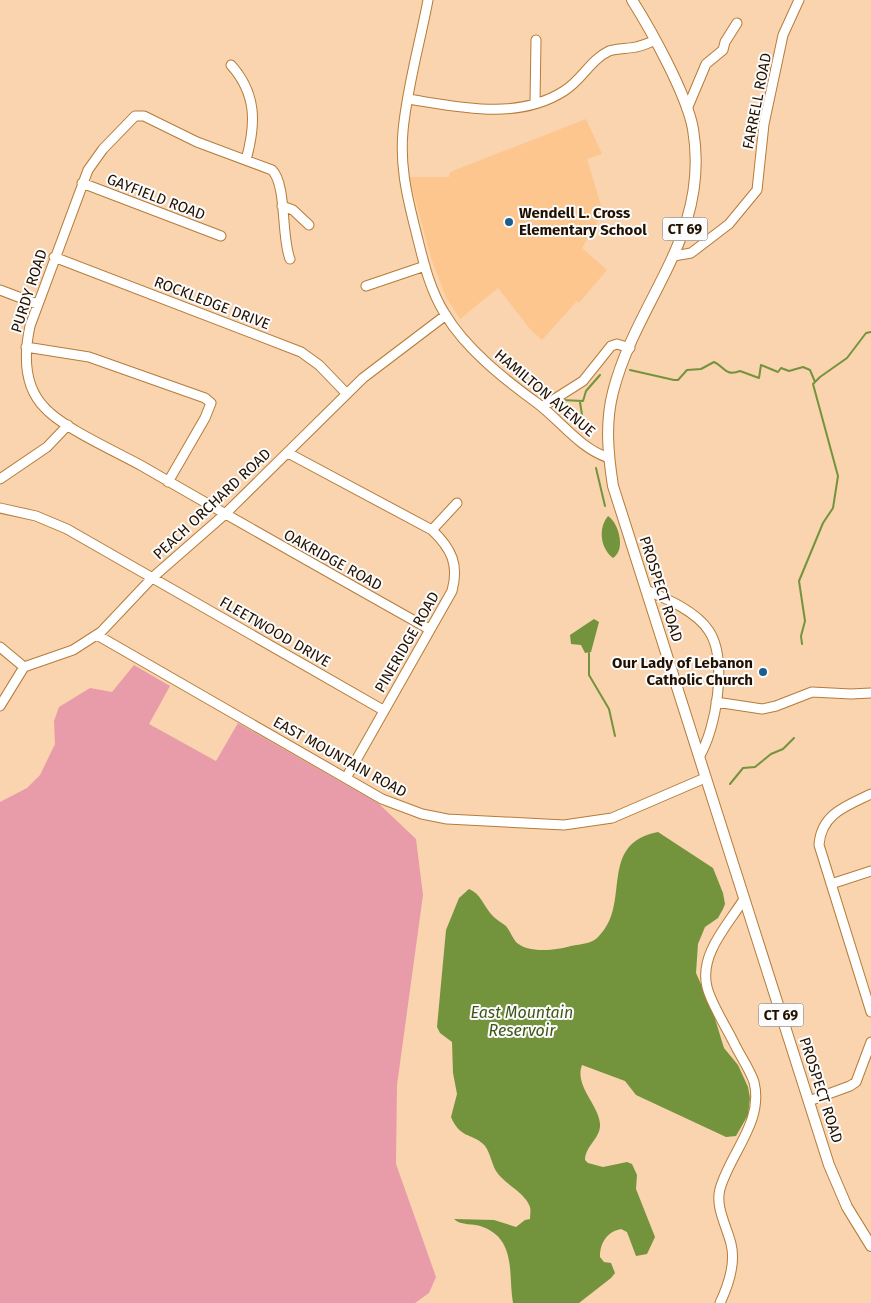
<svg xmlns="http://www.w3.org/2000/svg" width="871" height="1303" font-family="'Fira Sans',sans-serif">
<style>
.built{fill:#fcc68e}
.green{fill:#e89caa}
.water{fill:#73943d}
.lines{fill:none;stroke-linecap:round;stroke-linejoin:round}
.stream{stroke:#73943d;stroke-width:2}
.minor-casing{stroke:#b57c39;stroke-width:11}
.major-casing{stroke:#b57c39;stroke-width:12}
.minor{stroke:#fff;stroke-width:9}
.major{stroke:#fff;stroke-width:10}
.poi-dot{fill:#1a5d92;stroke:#fcfcfc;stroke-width:2}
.labels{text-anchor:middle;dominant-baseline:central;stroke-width:4;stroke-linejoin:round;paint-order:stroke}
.shield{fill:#fcfcfc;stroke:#63584c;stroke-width:1}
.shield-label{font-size:14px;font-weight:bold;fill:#210}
.street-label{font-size:15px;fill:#210;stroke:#fcfcfc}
.poi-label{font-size:15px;font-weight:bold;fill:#210;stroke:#fcfcfc;text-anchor:start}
.water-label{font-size:16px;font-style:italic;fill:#3f5618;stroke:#fcfcfc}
</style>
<rect width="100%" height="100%" fill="#f9d4ae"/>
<path class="built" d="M586 119 602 154 587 159 603 212 582 248 607 270 579 303 577 301 542 340 530 329 498 288 460 319 446 297 432 261 409 177H449L450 172Z"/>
<path class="green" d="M134 665 170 686 149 724 216 761 238 723 378 803 416 839 423 895 397 1085 396 1164 436 1277 429 1293 415 1303H0V802L27 788 40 775 55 744 54 721 59 707 90 688 112 692Z"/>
<path class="water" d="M608 516C619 523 626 550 613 558 600 548 598 528 608 516Z
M594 619 599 622 591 652 585 653 581 645 571 644 570 635Z
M658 832 713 868 723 893 725 904 723 909 718 918 705 927 698 944 696 973 712 1009 724 1048 738 1065 748 1087 750 1098 748 1115 736 1136 726 1137 636 1095 625 1081 582 1065C574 1086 599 1105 600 1124 601 1138 585 1146 585 1160L588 1163 603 1167 627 1162 632 1164 637 1175 636 1189 655 1237 647 1254 636 1256 627 1232 621 1229C606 1232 600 1244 600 1257L604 1262 611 1263 615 1273 611 1278 579 1303H513C508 1276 517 1240 483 1227 474 1223 461 1226 454 1219L494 1220 516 1227 525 1220 530 1219C530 1215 531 1211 530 1207 525 1192 504 1184 496 1171 491 1163 490 1149 482 1143 470 1133 460 1138 451 1117L457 1094 453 1073 452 1042 440 1033 437 1027 446 930 459 898 469 889C480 893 484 906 491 914 495 919 501 922 506 926 510 931 512 937 516 942 528 954 557 950 571 946 581 944 592 944 599 936 632 903 597 844 658 832Z"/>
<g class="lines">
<path class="stream" d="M630 370 674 380H678L687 370 701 369 714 362C724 366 725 377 740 371L759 378 761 365 778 372 781 368 789 371 803 367 810 370 815 382
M562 400 583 401 586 391 600 375
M580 402 583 421
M596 468 605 506
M802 644 801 636 805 621 799 581 823 523 833 508 838 476 813 384 820 377 847 358 866 333 871 332
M589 653V675L609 709 615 736
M730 784 743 768 755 767 771 754 783 749 794 738"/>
<g class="minor-casing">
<path id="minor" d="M428 0C420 43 407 87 403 131 400 164 406 192 414 224 422 255 428 287 445 314 466 349 504 379 537 403 561 421 579 448 609 458
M231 65C257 94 256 124 246 160
M408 99C459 107 517 121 564 91 582 80 590 60 609 51 617 48 627 49 636 47 642 46 648 43 654 41
M535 102 536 40
M687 109 706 64 723 50 725 42 737 23
M82 183 221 236
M282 206 293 210 309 225
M674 256 691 253 729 224 757 190 764 124 783 35 799 0
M54 257 301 352 319 365 347 394
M290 259C281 237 287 185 272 170L197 142 144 116H135L103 149 88 170 30 326C24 354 23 386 45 408 63 428 117 452 142 466 237 521 333 575 429 629
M366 286 425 266
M0 290 37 304
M26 347 89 357 205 398 211 403 205 418 168 482
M542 407 583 381 611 346 617 344 630 348
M288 453 432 530C452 549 459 565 452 591L346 778
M0 479 47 447 68 425
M0 508 36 516 67 529 383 710
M432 530 457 503
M646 590C667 599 696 611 709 631 728 660 716 730 699 757
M97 635 382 799 422 814 447 819 564 825 612 818 705 778
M0 647 24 667
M716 702 762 709 776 706 812 692 851 694 871 693
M0 706 24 667 73 650 101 632 152 578 224 515 363 378 446 315
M871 794C846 806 821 814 819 845L871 1012
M831 884 871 871
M809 1101 850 1086 856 1082 871 1042
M720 1303C728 1286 736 1263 731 1244 727 1227 715 1207 720 1189 730 1153 764 1122 754 1082 750 1070 741 1057 735 1045 727 1028 711 1004 707 987 699 954 728 925 744 899"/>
</g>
<g class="major-casing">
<path id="major" d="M632 0C651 30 687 95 693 129 711 236 637 298 613 392 605 423 608 454 613 486L829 1165 847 1207 871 1246"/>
</g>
<use href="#minor" class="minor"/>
<use href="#major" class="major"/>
</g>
<g class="poi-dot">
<circle cx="509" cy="222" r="5"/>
<circle cx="763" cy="672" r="5"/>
</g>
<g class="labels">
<g class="shield">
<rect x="662.5" y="217.5" width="45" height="23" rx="4"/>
<rect x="758.5" y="1003.5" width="45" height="23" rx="4"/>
</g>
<g class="shield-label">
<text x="685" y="229">CT 69</text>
<text x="781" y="1015">CT 69</text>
</g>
<g class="street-label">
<text transform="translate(757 101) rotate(-79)">FARRELL ROAD</text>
<text transform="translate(156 197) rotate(21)">GAYFIELD ROAD</text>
<text transform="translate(29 291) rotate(-72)">PURDY ROAD</text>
<text transform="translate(212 303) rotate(21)">ROCKLEDGE DRIVE</text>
<text transform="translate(545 393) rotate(40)">HAMILTON AVENUE</text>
<text transform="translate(212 504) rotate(-43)">PEACH ORCHARD ROAD</text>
<text transform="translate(333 560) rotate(29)">OAKRIDGE ROAD</text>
<text transform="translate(661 589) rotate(72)">PROSPECT ROAD</text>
<text transform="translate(275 632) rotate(30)">FLEETWOOD DRIVE</text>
<text transform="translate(407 642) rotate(-60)">PINERIDGE ROAD</text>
<text transform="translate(340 757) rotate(29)">EAST MOUNTAIN ROAD</text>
<text transform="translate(821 1090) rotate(72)">PROSPECT ROAD</text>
</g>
<g class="poi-label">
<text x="519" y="213">Wendell L. Cross<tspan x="519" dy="17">Elementary School</tspan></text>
<text x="753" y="663" text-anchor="end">Our Lady of Lebanon<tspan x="753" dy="17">Catholic Church</tspan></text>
</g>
<g class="water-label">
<text x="522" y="1012">East Mountain<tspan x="522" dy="18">Reservoir</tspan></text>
</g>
</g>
</svg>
